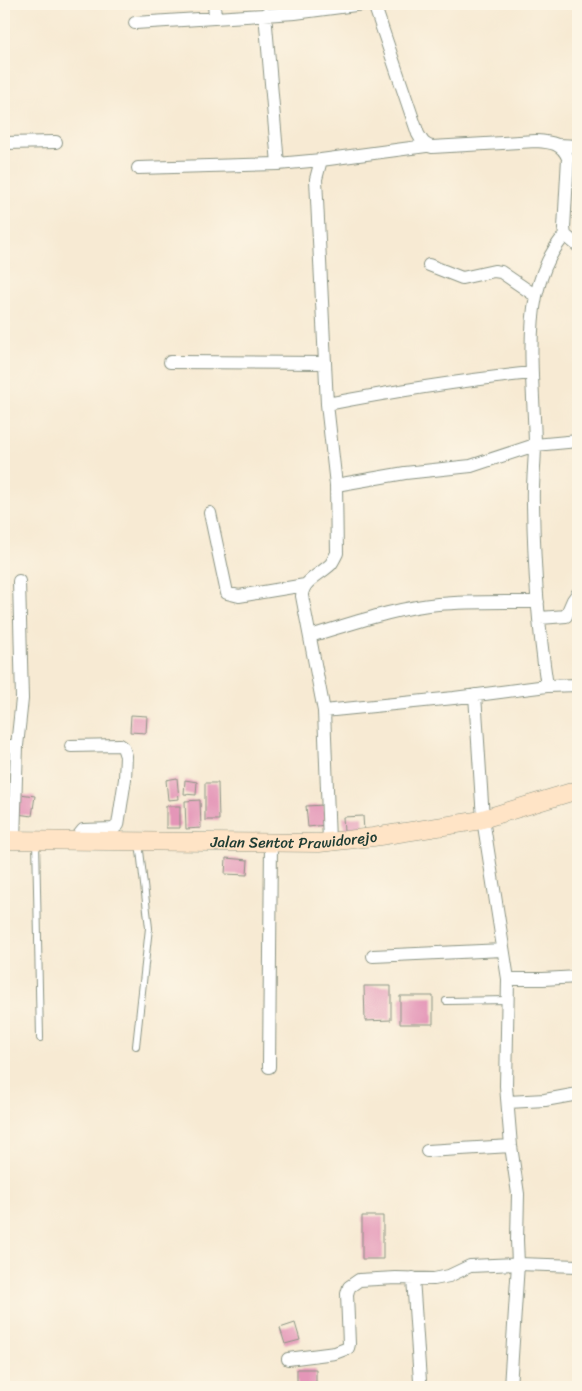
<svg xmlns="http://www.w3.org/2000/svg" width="582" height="1391" font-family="Sriracha,sans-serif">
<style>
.building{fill:#e496b8}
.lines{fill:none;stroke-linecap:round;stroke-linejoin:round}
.lane-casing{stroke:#8b9484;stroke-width:8}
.street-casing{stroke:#8b9484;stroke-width:14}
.secondary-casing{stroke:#8b9484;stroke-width:19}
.lane{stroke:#fff;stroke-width:6}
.street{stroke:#fff;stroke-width:12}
.secondary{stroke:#ffe4c6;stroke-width:18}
.labels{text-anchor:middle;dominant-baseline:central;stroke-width:4;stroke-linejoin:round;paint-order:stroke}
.street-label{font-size:15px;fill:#1f3d34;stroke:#fcf5e5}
</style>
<rect width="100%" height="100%" fill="#fcf5e5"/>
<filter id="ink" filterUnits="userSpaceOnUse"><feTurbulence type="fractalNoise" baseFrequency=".02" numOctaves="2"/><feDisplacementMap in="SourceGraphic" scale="10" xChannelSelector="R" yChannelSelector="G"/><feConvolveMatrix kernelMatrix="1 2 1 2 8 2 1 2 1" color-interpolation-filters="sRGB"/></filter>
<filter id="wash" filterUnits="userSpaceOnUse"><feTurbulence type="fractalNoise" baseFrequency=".0096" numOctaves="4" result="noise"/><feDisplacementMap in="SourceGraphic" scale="20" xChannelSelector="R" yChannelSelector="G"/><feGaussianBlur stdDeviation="1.12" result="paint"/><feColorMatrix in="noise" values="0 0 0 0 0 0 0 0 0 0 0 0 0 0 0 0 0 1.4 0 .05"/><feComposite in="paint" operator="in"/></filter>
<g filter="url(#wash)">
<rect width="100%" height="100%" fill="#f7ead3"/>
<g id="blocks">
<path class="building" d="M131 715 147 716 146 733 130 732Z
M177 778 179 799 168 800 166 780Z
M185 780 197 782 196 795 184 794Z
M205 783H218L219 820H205Z
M20 794 35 796 32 816 17 814Z
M200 800 201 828 186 829 185 801Z
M324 805 326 825 308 827 306 806Z
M166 806H180V828H166Z
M363 816 364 831 344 832 343 817Z
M226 858 248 860 247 875 225 874Z
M364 986H391V1020L365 1021Z
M400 996H433V1024H400Z
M362 1216H383V1259H362Z
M295 1323 300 1340 285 1344 280 1328Z
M297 1369H316V1387H297Z"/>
</g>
</g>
<g filter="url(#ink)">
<use href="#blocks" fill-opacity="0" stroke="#8b9484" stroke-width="1"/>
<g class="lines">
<g class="lane-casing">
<path id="lane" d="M36 840 40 1038
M446 1001 508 1000
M136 1046 149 928 139 842"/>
</g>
<g class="street-casing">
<path id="street" d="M214 4 215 17
M374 4 418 134C422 141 424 145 432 147L536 141C551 142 562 143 568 158L564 228 565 235 578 246
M265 14 278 164
M135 23 295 13 363 4
M4 143 56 142
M558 145 578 146
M138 168 278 164 321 160
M429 265 462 278 494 271 501 272 536 296
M170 362 325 363
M327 404C395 391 463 380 532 373
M336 485 405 473 471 466 535 445 578 441
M210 513 227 593 239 596 305 585
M540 618 566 616 573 600 578 593
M310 636C351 624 395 608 438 604 471 601 505 602 538 602
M547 686 578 685
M475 695 483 819 508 979 506 1086 511 1146 518 1194 517 1240 518 1264 510 1387
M324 711 454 698 547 686C538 626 534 564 533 504 532 484 535 464 535 443 534 398 527 340 536 296 541 274 550 252 565 235
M4 746H17
M71 746 120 745 123 747 126 756 125 779 118 825 113 829 83 830 75 840
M14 840 17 746 22 699 19 581
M329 841 324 711 302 596C302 581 321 574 331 564 333 561 335 557 337 553L336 485 327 404 316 179 321 160 426 146
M373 956 503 950
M508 979H543L578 977
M269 1067 271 842
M508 1102 545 1100 578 1094
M427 1151 511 1146
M413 1278 420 1381
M288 1359 335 1353 348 1348 349 1344 347 1294 349 1287 359 1280 396 1278 434 1279 449 1276 470 1266 518 1264 578 1266"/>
</g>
<g class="secondary-casing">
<g id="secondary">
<path id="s1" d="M4 840 319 843 373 837 476 821 578 790"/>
</g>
</g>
<use href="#lane" class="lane"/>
<use href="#street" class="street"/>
<use href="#secondary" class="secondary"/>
</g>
</g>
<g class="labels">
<g class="street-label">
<text stroke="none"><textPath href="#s1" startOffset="290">Jalan Sentot Prawidorejo</textPath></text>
</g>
</g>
<rect width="582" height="1391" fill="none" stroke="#fcf5e5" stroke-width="20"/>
</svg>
